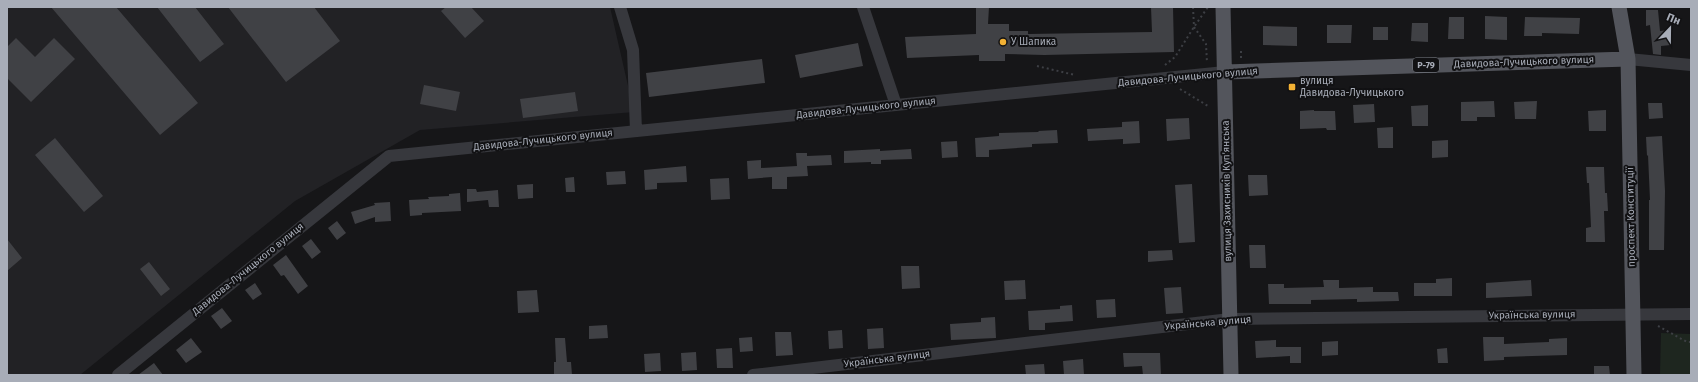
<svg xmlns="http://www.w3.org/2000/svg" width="1698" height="382" font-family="'Fira Sans',sans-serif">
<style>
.built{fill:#222225}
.green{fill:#1e261f}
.building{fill:#404145}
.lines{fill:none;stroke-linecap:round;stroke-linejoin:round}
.path{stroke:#3d3f44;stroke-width:2;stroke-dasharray:2 3;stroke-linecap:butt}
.minor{stroke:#37383d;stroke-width:12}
.major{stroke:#53555c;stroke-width:15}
.poi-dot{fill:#f2b134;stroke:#111113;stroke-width:1.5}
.labels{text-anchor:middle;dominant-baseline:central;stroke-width:4;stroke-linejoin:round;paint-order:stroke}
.shield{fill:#111113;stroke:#7b7e86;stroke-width:1}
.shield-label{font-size:9px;font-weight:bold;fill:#a8adb8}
.poi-label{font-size:10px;fill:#a8adb8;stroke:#111113;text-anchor:start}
.street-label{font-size:10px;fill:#a8adb8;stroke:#111113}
</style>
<rect width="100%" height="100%" fill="#161618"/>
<path class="built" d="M7 7H610L634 112 420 130 295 201 80 375H7Z"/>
<path class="green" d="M1661 333 1691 334V375H1660Z"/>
<path class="building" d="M51 7H116L198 103 160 135Z
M157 7H195L224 44 200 62Z
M228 7H314L340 41 286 82Z
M446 7H471L484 21 465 38 441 11Z
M976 7H989L988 24H1009V31H1028V34L1152 32 1151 7H1173L1174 52 1044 55 1005 54V61H979V55L907 58 905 37 976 34Z
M1646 10H1658L1660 31 1669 30 1671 45 1661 46V55L1653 54 1650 25 1646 26Z
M1485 16 1507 17V40L1485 39Z
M1449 17H1464V39H1448Z
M1525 17 1580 18 1579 34 1542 33V36H1524Z
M1412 23H1428V42L1411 41Z
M1327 25H1352L1351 43H1327Z
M1263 26 1297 27V46L1263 45Z
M1373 27H1388V40H1373Z
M16 38 35 57 54 38 75 59 31 102 7 78V47Z
M858 43 863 66 800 78 795 55Z
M762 59 765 83 649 97 646 73Z
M424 85 460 92 456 111 420 104Z
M575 92 578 111 523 118 520 99Z
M1494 101 1495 117H1477V121H1461V102Z
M1537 101 1536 119H1515L1514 102Z
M1648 103H1662L1663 118 1649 119Z
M1374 104 1375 122 1354 123 1353 105Z
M1428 105V126H1412L1411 106Z
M1314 110V111H1335L1336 130H1327L1326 128 1300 129V111Z
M1606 110V131H1589L1588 111Z
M1189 118 1190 139 1167 141 1166 119Z
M1139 121 1140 143 1123 144V139L1088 141 1087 129 1122 127V122Z
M1393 127V148H1378L1377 128Z
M1057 130 1058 143 1032 144V147L989 150V157H976L975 138 999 136V133L1039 132 1038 131Z
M1662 136 1665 191 1664 250H1649V200H1650L1648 155 1647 156 1646 137Z
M55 138 103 196 84 212 35 155Z
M1448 140V157L1432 158V141Z
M957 141 958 157 942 158 941 142Z
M880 149V151L911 149 912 159 881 160V164H871V162L844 163V151Z
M796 153H807V156L831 155 832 165 807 166 808 176 787 177V189H772V177L748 179 747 161 761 160V168L797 166Z
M686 166 687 182 657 183V189L645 190 644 170Z
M1586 167H1604L1605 193H1607L1608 211H1604L1605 242H1586V228L1591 227 1589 183H1587Z
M625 171 626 184 607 185 606 172Z
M1248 175H1267L1268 195 1249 196Z
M574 177 575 192H566L565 178Z
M729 178 730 199 711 200 710 179Z
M533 184V198L518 199 517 185Z
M1192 184 1195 242 1179 243 1175 185Z
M467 189H476L477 192 498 190 499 207H489L488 200 467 202Z
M460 193 461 211 422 213V215L410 216 409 200 429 199 428 197 449 196V194Z
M390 202 391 221 375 222V217L355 224 351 212 375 205 374 203Z
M337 221 346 233 337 240 328 228Z
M7 239 22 258 7 271Z
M311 239 321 252 312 259 302 246Z
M1249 245H1265L1266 268H1250Z
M1172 250 1173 260 1148 262V251Z
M286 255 308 286 298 294 284 275 281 276 273 265Z
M149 262 170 289 161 296 140 269Z
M901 266H919L920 288 902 289Z
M1452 278V296H1414V283H1436V279Z
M1025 280 1026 299 1005 300 1004 281Z
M1323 280H1339V288L1373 287V292H1398L1399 301 1357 302V299L1311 300V304H1269L1268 284H1284V288L1324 287Z
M1531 280 1532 296 1486 298V283Z
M255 283 262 294 253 300 245 290Z
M1181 287 1183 313 1166 314 1164 288Z
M537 290 539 312 518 313 517 291Z
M1115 299 1116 317 1097 318 1096 300Z
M1072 305 1073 321 1045 323V330H1029L1028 311 1060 309V306Z
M222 308 232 321 221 329 211 316Z
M995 317 996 338 951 340 950 324 981 322V318Z
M607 325 608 338 589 339V326Z
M883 328 884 348 868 349 867 329Z
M842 330 843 348 829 349 828 331Z
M775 332H791L793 355 776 356Z
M752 337 753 351 740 352 739 338Z
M1483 337H1504V344L1549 342V339L1567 338V355L1504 357V360L1484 361Z
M191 338 202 352 186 363 176 350Z
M555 338H565L567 362H571L572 375H554V362H556Z
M1276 340V347H1301V363H1290V356L1256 358 1255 341Z
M1338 341V355L1322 356V342Z
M732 348 733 368H717L716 349Z
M1447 348 1448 363H1438L1437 349Z
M696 352 697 370 682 371 681 353Z
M660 353 661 371 645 372 644 354Z
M1123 353H1160L1161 375H1143L1142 366 1124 367Z
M1083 359 1084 375H1064L1063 361Z
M154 363 163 375H138Z
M1044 364 1045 375H1026L1025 365Z
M1594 366H1609L1610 375H1594Z"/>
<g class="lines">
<path class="path" d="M1193 7 1194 27 1206 44 1207 63
M1241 58V49
M1165 65 1175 57 1194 27 1208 7
M1037 66 1075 75
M1180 89 1208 106
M1658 326 1687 342H1691"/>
<path class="minor" d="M620 7 633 50 636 131
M863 7 896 105
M1628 59 1691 65
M118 375 389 156 1225 72
M753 375 1230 319 1691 314"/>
<path class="major" d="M1223 7 1231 375
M1619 7 1628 59 1634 375
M1225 72 1628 59"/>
</g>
<g class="poi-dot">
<circle cx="1003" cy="42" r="4"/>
<rect x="1288" y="83" width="8" height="8" rx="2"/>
</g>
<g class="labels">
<rect class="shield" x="1413" y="58" width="26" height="14" rx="3"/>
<g class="shield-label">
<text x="1426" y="65">Р-79</text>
</g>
<g class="poi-label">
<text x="1011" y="42">У Шапика</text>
<text x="1300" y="81">вулиця<tspan x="1300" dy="12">Давидова-Лучицького</tspan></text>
</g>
<g class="street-label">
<text transform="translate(1524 62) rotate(-2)">Давидова-Лучицького вулиця</text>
<text transform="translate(1188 77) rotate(-5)">Давидова-Лучицького вулиця</text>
<text transform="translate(866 108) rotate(-6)">Давидова-Лучицького вулиця</text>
<text transform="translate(543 140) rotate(-6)">Давидова-Лучицького вулиця</text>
<text transform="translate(1227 191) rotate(-91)">вулиця Захисників Куп'янська</text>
<text transform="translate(1631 217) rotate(-91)">проспект Конституції</text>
<text transform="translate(248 269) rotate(-39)">Давидова-Лучицького вулиця</text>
<text transform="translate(1532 315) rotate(-1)">Українська вулиця</text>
<text transform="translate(1208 323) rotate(-5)">Українська вулиця</text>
<text transform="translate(887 359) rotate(-7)">Українська вулиця</text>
</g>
</g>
<rect width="1698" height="382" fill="none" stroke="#a8adb8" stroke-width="16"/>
<g transform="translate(1670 28) rotate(22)" stroke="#111113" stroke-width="3" paint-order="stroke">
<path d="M0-3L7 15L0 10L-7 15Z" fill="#a8adb8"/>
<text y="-6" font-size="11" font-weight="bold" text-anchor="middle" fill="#a8adb8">Пн</text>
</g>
</svg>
